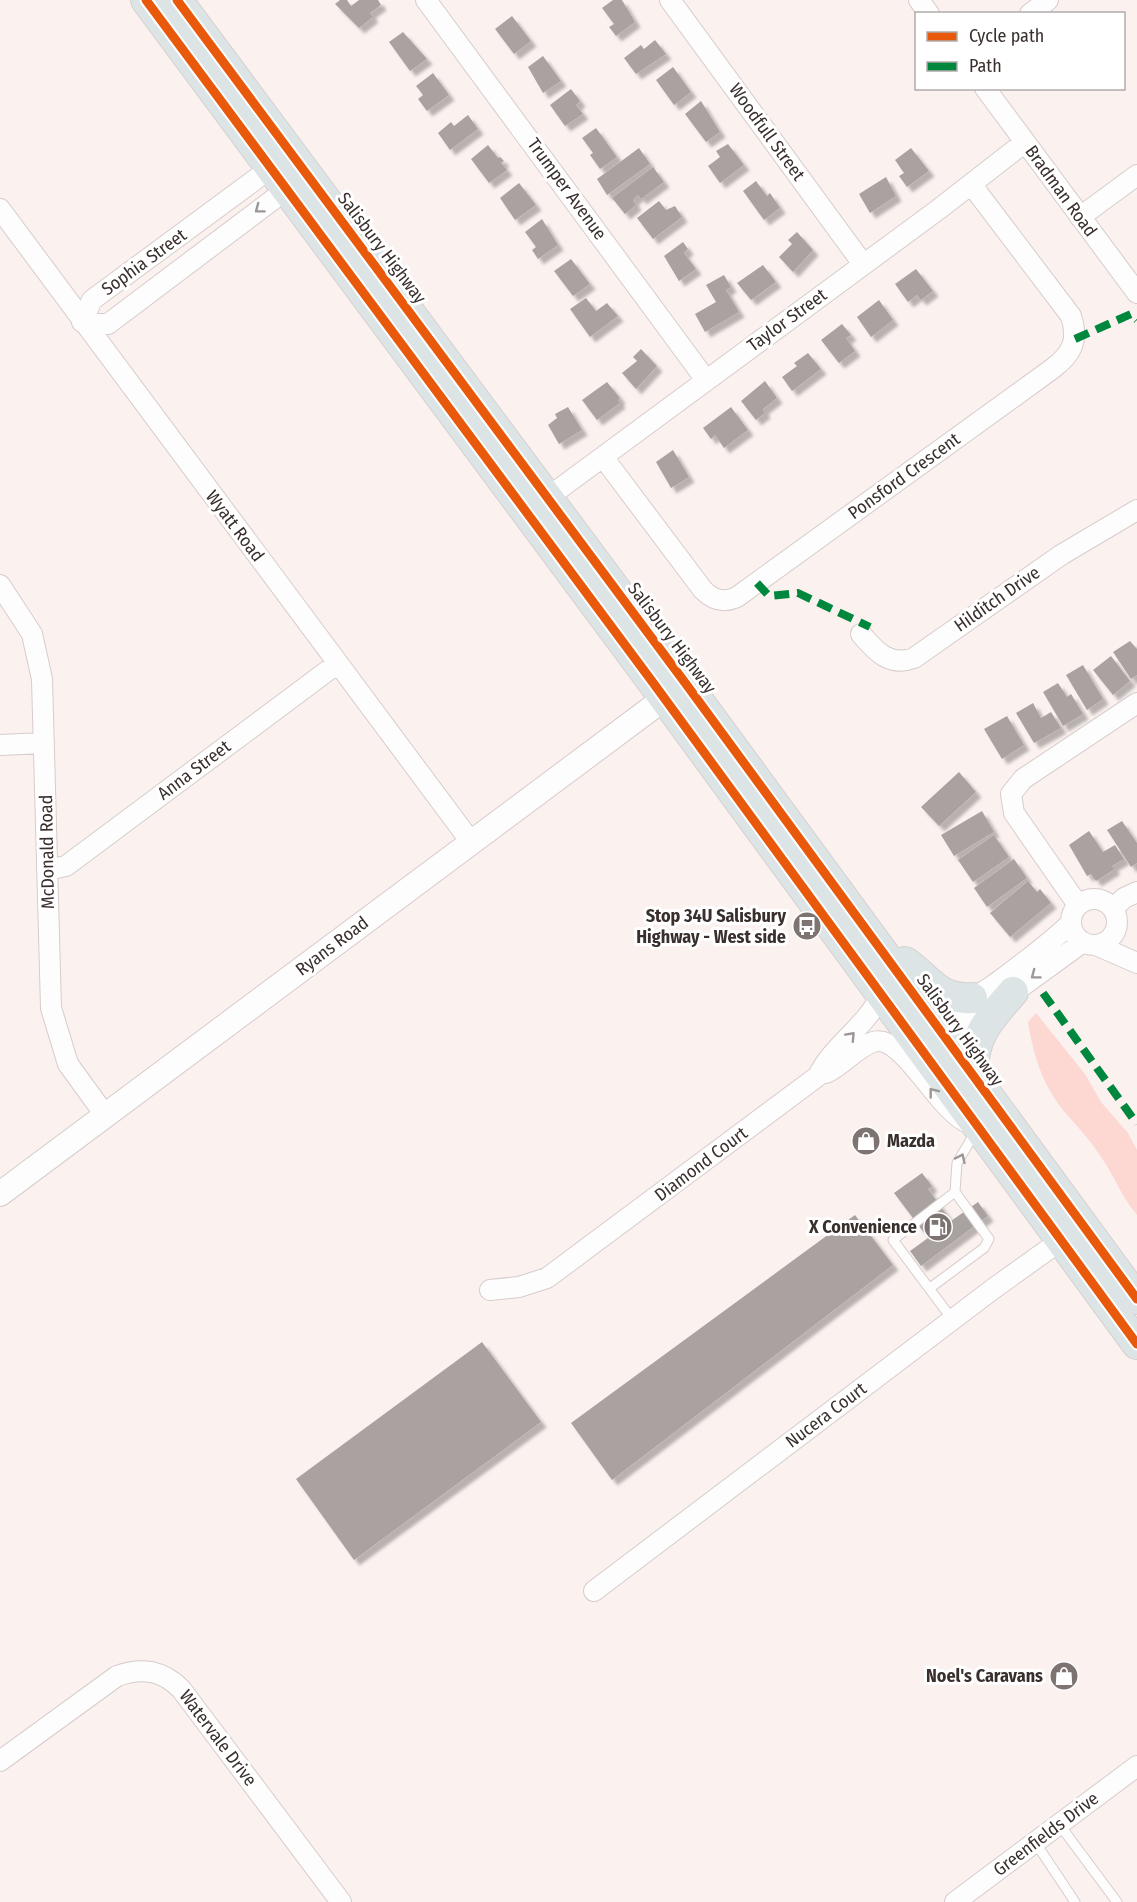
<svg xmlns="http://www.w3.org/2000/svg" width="1137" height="1902" font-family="'Fira Sans Condensed',sans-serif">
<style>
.green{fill:#fdd8d3}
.building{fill:#aaa2a0;filter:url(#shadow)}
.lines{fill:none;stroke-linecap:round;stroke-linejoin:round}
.service-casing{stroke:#d6cccb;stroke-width:11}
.minor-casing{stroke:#d6cccb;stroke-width:22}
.tertiary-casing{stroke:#d6cccb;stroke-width:26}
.primary-casing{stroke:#d6d1cf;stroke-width:32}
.service{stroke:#fefdfd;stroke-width:9}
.minor{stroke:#fefdfd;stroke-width:20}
.tertiary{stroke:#fefdfd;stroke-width:24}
.primary{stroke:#dce4e6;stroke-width:30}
.quiet{stroke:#00873e;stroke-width:8;stroke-dasharray:15 8;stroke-linecap:butt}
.cycleway-casing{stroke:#fff;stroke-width:13}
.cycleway{stroke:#e8590c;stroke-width:9}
.oneway{stroke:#9c9695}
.labels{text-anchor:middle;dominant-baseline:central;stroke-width:6;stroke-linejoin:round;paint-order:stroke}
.street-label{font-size:18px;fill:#392f2d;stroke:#fff}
.poi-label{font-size:18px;font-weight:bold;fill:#392f2d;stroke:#fff;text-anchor:end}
</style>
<defs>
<filter id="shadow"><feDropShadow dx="5.5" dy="5.5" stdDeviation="1.5" flood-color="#0004"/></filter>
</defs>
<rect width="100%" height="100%" fill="#fbf2f0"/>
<path class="green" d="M1036 1013 1085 1074 1101 1102 1128 1133 1137 1150V1215C1122 1198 1114 1175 1101 1157 1090 1140 1076 1125 1063 1110 1042 1084 1033 1054 1028 1022Z"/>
<path class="building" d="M340 0H347L351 6 359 0H378L381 5 370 13 373 17 359 28 335 4Z
M613 0H622L635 22 616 36 609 27 614 24 602 8Z
M512 16 531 41 514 54 495 29Z
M403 32 427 59 410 71 389 42Z
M655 40 666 54 636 74 624 58 641 45 644 49Z
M543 56 561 81 543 93 528 67Z
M673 67 691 92 674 105 656 80Z
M433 73 449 95 427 111 418 99 423 95 416 86Z
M571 89 580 101 576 105 583 114 565 126 550 105Z
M701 101 720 132 706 142 685 114Z
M468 115 478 129 450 150 438 133 451 122 454 126Z
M596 128 617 157 600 169 590 155 593 153 582 138Z
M728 144 744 165 720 183 708 166 720 157 716 151Z
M488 145 498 158 500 157 504 161 501 163 507 170 489 183 471 159Z
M639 148 650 164 607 195 597 179Z
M911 148 929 171 907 187 899 176 904 173 895 160Z
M653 167 664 182 641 199 638 195 633 200 636 205 625 214 612 198Z
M886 177 896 196 870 213 859 194Z
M756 181 767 196 770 193 780 208 764 220 743 191Z
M519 183 536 205 515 220 500 198Z
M659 201 666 210 675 206 682 217 653 239 637 218Z
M542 219 558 245 538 259 532 250 536 247 525 232Z
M797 232 813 250 793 272 779 257 792 244 788 240Z
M683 242 688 249 684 253 696 269 679 281 664 256Z
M571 259 590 284 573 296 554 271Z
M763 265 776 282 751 300 737 283Z
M916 269 933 291 921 300 917 295 908 302 895 284Z
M724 275 731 287 726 290 739 312 705 332 695 314 716 302 706 285Z
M586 298 596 311 607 303 618 316 590 337 570 309Z
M879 300 893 320 871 337 857 317Z
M842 324 851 335 846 338 855 351 839 363 821 340Z
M641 349 657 366 636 389 622 373 637 361 633 357Z
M808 353 821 369 792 391 782 377 797 366 794 363Z
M765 381 777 398 763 409 765 413 756 420 741 401Z
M607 382 620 398 618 400 620 403 597 420 582 400Z
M568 407 582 430 559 444 548 425 557 418 555 414Z
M731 407 748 430 724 448 715 435 711 439 703 428Z
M673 450 689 477 671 488 656 462Z
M1130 641 1137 649V675L1131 679 1113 652Z
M1111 656 1130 681 1113 695 1093 670Z
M1083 665 1103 699 1087 710 1066 675Z
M1058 683 1067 697 1071 694 1083 714 1063 726 1043 692Z
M1033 703 1041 718 1051 712 1061 728 1034 743 1016 713Z
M1007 716 1024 745 1002 759 984 729Z
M959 772 976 792 939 826 921 807Z
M982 811 994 832 954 856 941 835Z
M1122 821 1137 843V863L1131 867 1107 830Z
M1089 831 1103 852 1115 845 1124 859 1112 866 1115 869 1096 881 1091 874 1087 876 1069 845Z
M994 835 1009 857 973 882 958 860Z
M1014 859 1027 878 987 907 974 888Z
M1028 881 1037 892 1040 889 1051 903 1010 937 990 913Z
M922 1173 932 1186 928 1189 951 1221 978 1202 988 1216 921 1266 910 1251 928 1238 894 1193Z
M855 1215 893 1265 612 1480 571 1423Z
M482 1342 541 1422 354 1560 296 1479Z"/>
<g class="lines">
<g class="service-casing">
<path id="service" d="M930 1288 984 1248 989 1239 955 1192 957 1163 976 1131
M952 1319 893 1240 955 1192
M1059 1824 1117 1902
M1035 1842 1075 1902"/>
</g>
<g class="minor-casing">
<path id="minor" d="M426 0 706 380
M670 0 863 264
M919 0 929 14
M1030 14 1048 0
M985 88 1137 293
M279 162 92 300 82 322 108 324 295 183
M0 209 471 842
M1080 217 1137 175
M603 457 703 590C714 601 724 603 737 597L1052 369C1072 354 1079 341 1071 316L971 184
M547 498 939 209 1025 142
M0 585 32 634 42 679 51 1008 68 1064 105 1115
M861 634C876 652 890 667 914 658L1061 555 1137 510
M0 745 44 743
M47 870 66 866 338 663
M1071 922a23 23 0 1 1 46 0a23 23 0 1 1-46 0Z
M1078 905 1014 813 1011 794 1023 779 1137 703
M1113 909 1124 898 1137 892
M1071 923C1048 945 1021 965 995 984 973 999 952 1009 942 1034L959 1032 1083 942
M1096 945 1137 963
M826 1073C843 1065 856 1048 873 1042 902 1032 937 1110 968 1123
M490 1290 519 1287 547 1278 818 1076C833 1045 866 1027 881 995
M594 1591 993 1289 1060 1241
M0 1761 117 1676C142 1667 162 1670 181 1689L341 1902
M955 1902 1137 1766"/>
</g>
<g class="tertiary-casing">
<path id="tertiary" d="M0 1194 665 698"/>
</g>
<g class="primary-casing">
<path id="primary" d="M146 0 654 684 1137 1344
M177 0 686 684 1137 1299
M905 962C930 979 937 1000 972 998
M973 1075C973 1035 987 1022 1013 992"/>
</g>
<use href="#service" class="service"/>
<use href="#minor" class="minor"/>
<use href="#tertiary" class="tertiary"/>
<use href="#primary" class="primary"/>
<path class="quiet" d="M1075 339 1131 314 1137 320
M757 583 769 596 798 593 870 627
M1043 993 1137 1124"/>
<g class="cycleway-casing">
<path id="cycleway" d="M146 0 654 684 1137 1344
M177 0 686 684 1137 1299"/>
</g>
<use href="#cycleway" class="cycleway"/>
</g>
<defs><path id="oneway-chevron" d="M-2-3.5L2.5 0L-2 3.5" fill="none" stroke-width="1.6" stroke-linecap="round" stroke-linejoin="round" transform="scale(1.5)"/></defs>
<g class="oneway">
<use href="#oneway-chevron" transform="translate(259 209) rotate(143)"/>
<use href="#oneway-chevron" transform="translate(1035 975) rotate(143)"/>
<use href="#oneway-chevron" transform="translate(851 1036) rotate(-47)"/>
<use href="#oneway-chevron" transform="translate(933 1092) rotate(-128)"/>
<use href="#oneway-chevron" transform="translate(961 1158) rotate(-65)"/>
</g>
<defs>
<g id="bus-disc" transform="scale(1.5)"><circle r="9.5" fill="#7d7371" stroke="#fff"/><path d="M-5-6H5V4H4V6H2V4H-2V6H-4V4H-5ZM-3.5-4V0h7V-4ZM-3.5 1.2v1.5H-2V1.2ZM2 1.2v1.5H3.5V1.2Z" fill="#fff"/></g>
<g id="shop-disc" transform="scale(1.5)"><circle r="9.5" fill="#7d7371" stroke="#fff"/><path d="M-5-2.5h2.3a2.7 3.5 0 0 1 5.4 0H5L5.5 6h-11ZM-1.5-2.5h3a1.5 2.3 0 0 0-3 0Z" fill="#fff"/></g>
<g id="fuel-disc" transform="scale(1.5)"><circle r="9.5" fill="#7d7371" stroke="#fff"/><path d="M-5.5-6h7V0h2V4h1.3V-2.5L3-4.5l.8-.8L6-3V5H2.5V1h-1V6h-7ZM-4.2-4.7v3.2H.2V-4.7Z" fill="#fff"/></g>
</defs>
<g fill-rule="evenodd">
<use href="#bus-disc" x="807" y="926"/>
<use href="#shop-disc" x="866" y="1141"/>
<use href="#fuel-disc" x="938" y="1227"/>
<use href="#shop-disc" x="1064" y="1676"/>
</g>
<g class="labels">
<g class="street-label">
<text transform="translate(767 132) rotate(54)">Woodfull Street</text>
<text transform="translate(567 189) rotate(54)">Trumper Avenue</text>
<text transform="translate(1061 191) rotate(54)">Bradman Road</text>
<text transform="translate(382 248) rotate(53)">Salisbury Highway</text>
<text transform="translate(144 262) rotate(-36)">Sophia Street</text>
<text transform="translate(787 320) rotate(-36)">Taylor Street</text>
<text transform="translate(904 476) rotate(-36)">Ponsford Crescent</text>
<text transform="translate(235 526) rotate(53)">Wyatt Road</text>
<text transform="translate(997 599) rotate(-35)">Hilditch Drive</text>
<text transform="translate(672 638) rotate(53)">Salisbury Highway</text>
<text transform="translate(194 770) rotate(-37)">Anna Street</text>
<text transform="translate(47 852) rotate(-91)">McDonald Road</text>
<text transform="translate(332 946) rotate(-37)">Ryans Road</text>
<text transform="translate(960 1030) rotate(54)">Salisbury Highway</text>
<text transform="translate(701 1164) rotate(-37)">Diamond Court</text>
<text transform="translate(826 1415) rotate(-37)">Nucera Court</text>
<text transform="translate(218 1738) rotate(53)">Watervale Drive</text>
<text transform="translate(1046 1834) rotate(-37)">Greenfields Drive</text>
</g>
<g class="poi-label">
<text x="786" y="916">Stop 34U Salisbury<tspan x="786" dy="21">Highway - West side</tspan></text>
<text x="887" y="1141" text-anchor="start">Mazda</text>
<text x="917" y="1227">X Convenience</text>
<text x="1043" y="1676">Noel's Caravans</text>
</g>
</g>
<rect x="915" y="12" width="210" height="78" fill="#ffffff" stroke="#b0acab" stroke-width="1.5"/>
<rect x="927" y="32" width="30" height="9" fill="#e8590c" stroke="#b0acab" stroke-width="1.5"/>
<text x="969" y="42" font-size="18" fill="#392f2d">Cycle path</text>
<rect x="927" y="62" width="30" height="9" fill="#00873e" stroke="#b0acab" stroke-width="1.5"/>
<text x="969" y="72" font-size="18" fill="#392f2d">Path</text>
</svg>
